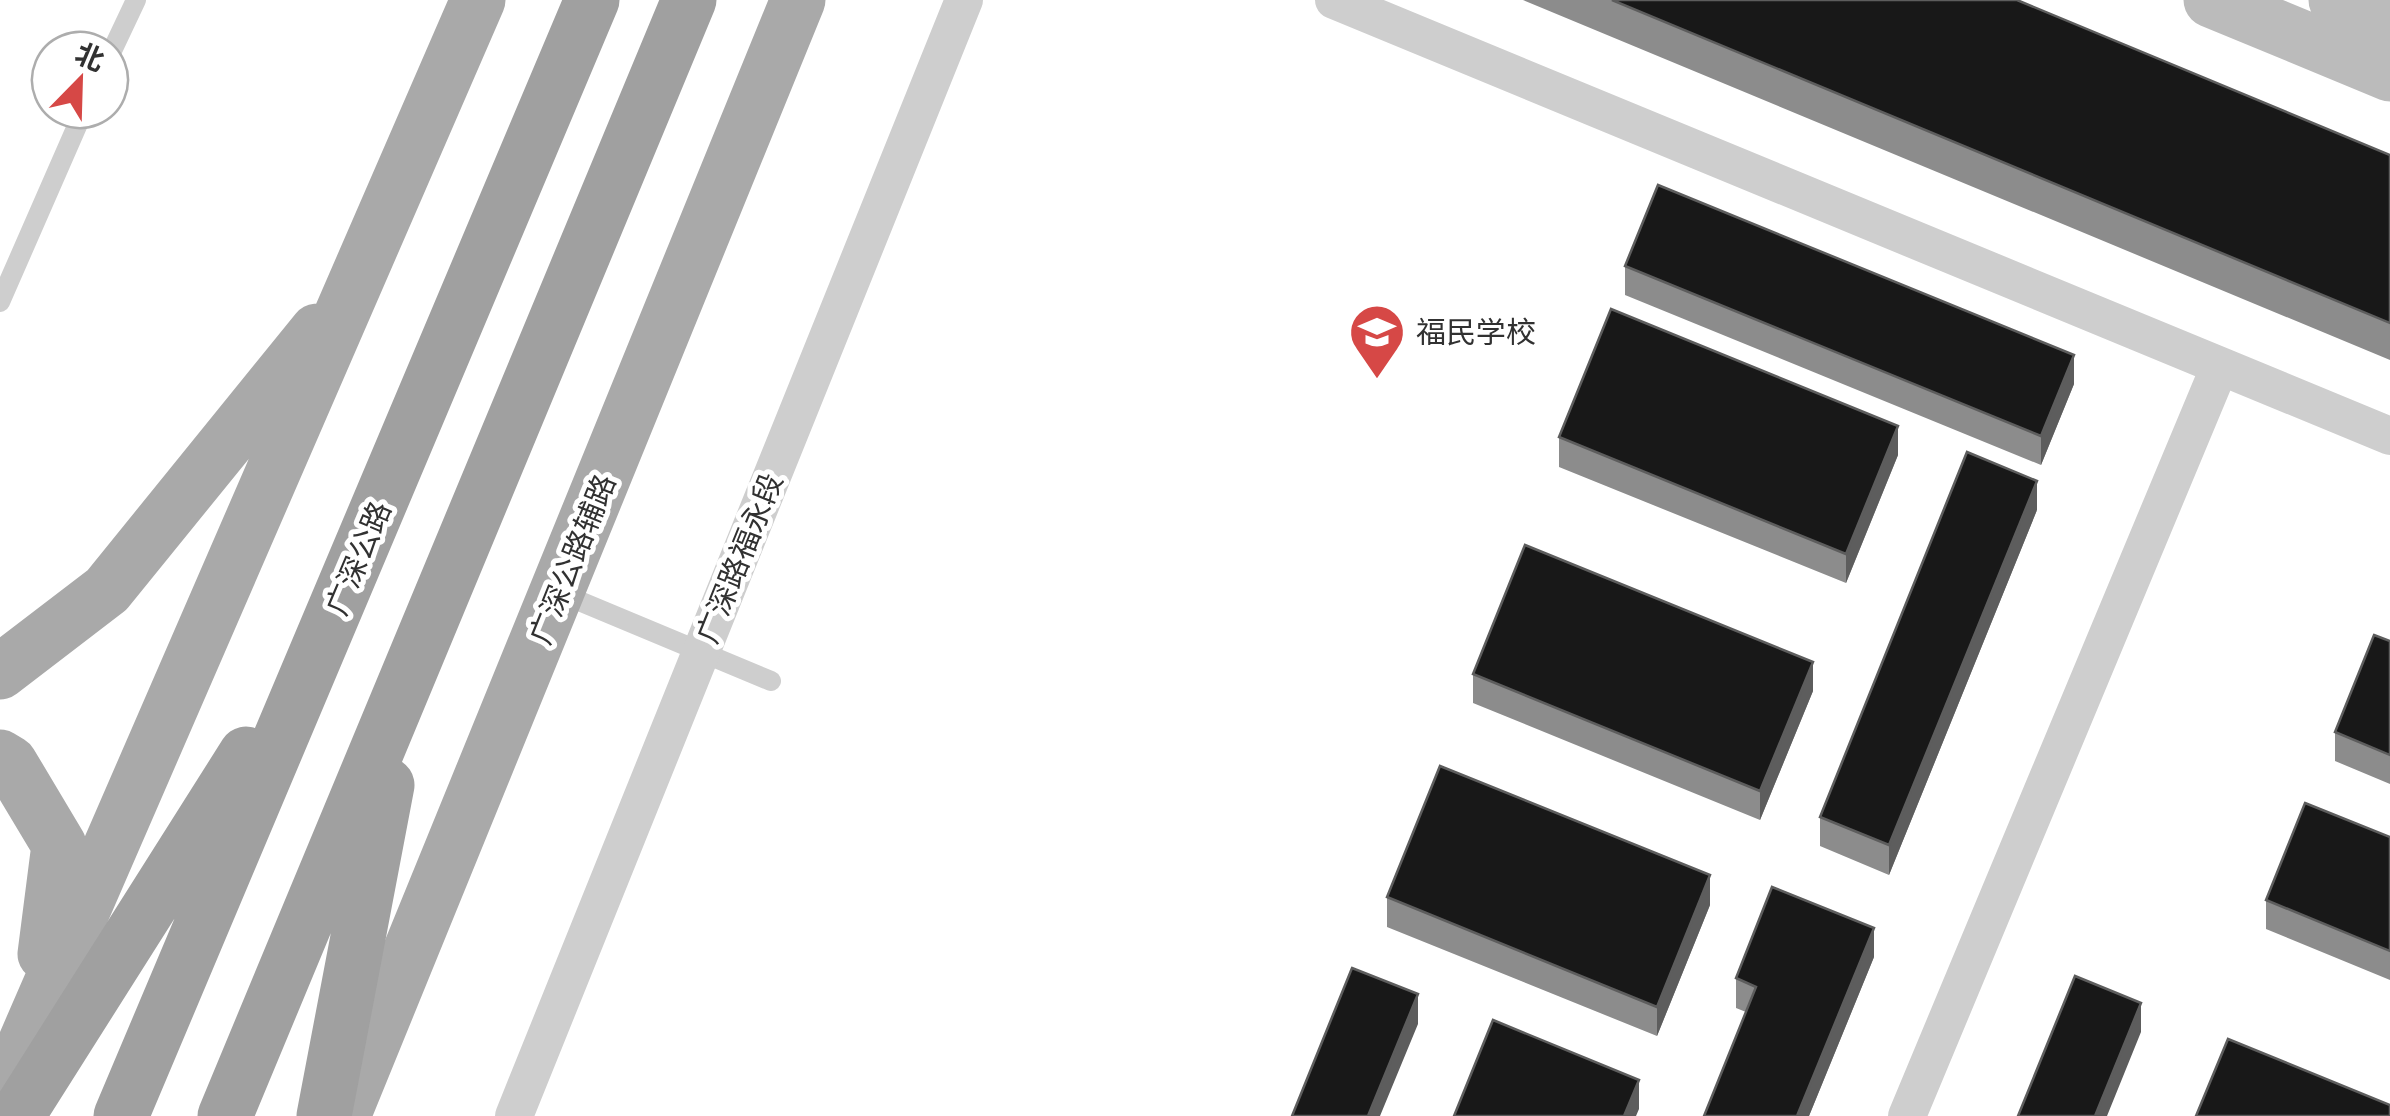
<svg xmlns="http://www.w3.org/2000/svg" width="2390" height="1116" font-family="'Archivo Narrow','Noto Sans SC',sans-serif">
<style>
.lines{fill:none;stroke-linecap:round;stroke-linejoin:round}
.service{stroke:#cecece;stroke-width:20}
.minor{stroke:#cecece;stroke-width:38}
.secondary{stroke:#bbb;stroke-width:55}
.primary{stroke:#a9a9a9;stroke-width:55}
.trunk{stroke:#a0a0a0;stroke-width:55}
.wall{fill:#8c8c8c}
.shaded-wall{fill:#5d5d5d}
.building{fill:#181818;stroke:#5d5d5d;stroke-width:2.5}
.labels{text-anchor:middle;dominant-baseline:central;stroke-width:10;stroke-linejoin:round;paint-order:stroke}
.poi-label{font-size:30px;fill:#313131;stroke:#fff;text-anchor:start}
.street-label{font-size:30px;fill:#313131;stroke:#fff}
</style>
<rect width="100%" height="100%" fill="#fff"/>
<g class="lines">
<path class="service" d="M110 55 136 0
M0 302 84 110
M560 593 771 681"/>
<path class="minor" d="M1334 0 2390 436
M514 1116 964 0
M1907 1116 2220 366"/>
<path class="secondary" d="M2211 0 2390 74
M2336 0 2390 22"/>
<path class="primary" d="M0 672 107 590 317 331
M0 757 10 763 59 845 45 954
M0 1101 478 0
M343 1116 798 0"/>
<path class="trunk" d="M17 1116 246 754
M121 1116 592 0
M225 1116 689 0
M324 1116 387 785"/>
</g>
<path class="wall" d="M1523 0H2017L2390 155V360Z
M1625 266 2074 384 2041 465 1625 295Z
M1559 437 1898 455 1846 583 1559 467Z
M2037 510 1889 875 1820 846V817Z
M2390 641V784L2335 761V732Z
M1473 674 1813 691 1760 820 1473 703Z
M2390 837V980L2266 929V900Z
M1387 897 1710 905 1657 1036 1387 927Z
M1874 957 1809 1116H1704L1746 1012 1736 1008V978Z"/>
<path class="shaded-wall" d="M2074 355V384L2041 465V436Z
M1898 426V455L1846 583V554Z
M2037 481V510L1889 875V845Z
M1813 662V691L1760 820V791Z
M1710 875V905L1657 1036V1007Z
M1874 928V957L1809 1116H1797Z
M1418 994V1024L1380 1116H1368Z
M2141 1003V1032L2107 1116H2095Z
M1639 1080V1109L1636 1116H1624Z"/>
<path class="building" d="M1612 0H2017L2390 155V323Z
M1658 185 2074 355 2041 436 1625 266Z
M1611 309 1898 426 1846 554 1559 437Z
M1967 452 2037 481 1889 845 1820 817Z
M1525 545 1813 662 1760 791 1473 674Z
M2374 635 2390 641V755L2335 732Z
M1440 766 1710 875 1657 1007 1387 897Z
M2305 803 2390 837V951L2266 900Z
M1772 887 1874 928 1797 1116H1704L1756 987 1736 978Z
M1352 968 1418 994 1368 1116H1292Z
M2075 976 2141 1003 2095 1116H2018Z
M1493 1020 1639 1080 1624 1116H1454Z
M2228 1039 2390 1105V1116H2196Z"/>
<defs>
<g id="school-pin" transform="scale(2.875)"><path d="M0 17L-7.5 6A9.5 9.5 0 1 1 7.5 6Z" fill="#d64846" stroke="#fff"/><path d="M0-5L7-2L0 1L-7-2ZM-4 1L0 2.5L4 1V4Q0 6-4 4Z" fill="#fff"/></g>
</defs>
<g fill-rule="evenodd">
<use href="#school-pin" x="1377" y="332"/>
</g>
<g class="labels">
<g class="poi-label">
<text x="1416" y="332">福民学校</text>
</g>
<g class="street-label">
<text transform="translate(358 558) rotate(-67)">广深公路</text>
<text transform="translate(739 558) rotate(-68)">广深路福永段</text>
<text transform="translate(572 559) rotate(-68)">广深公路辅路</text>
</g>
</g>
<g transform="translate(80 80) rotate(23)"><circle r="48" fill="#ffffff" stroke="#adadad" stroke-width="2.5"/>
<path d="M0-8L18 38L0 25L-18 38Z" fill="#d64846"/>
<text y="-15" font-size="28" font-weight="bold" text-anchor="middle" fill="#313131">北</text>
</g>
</svg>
